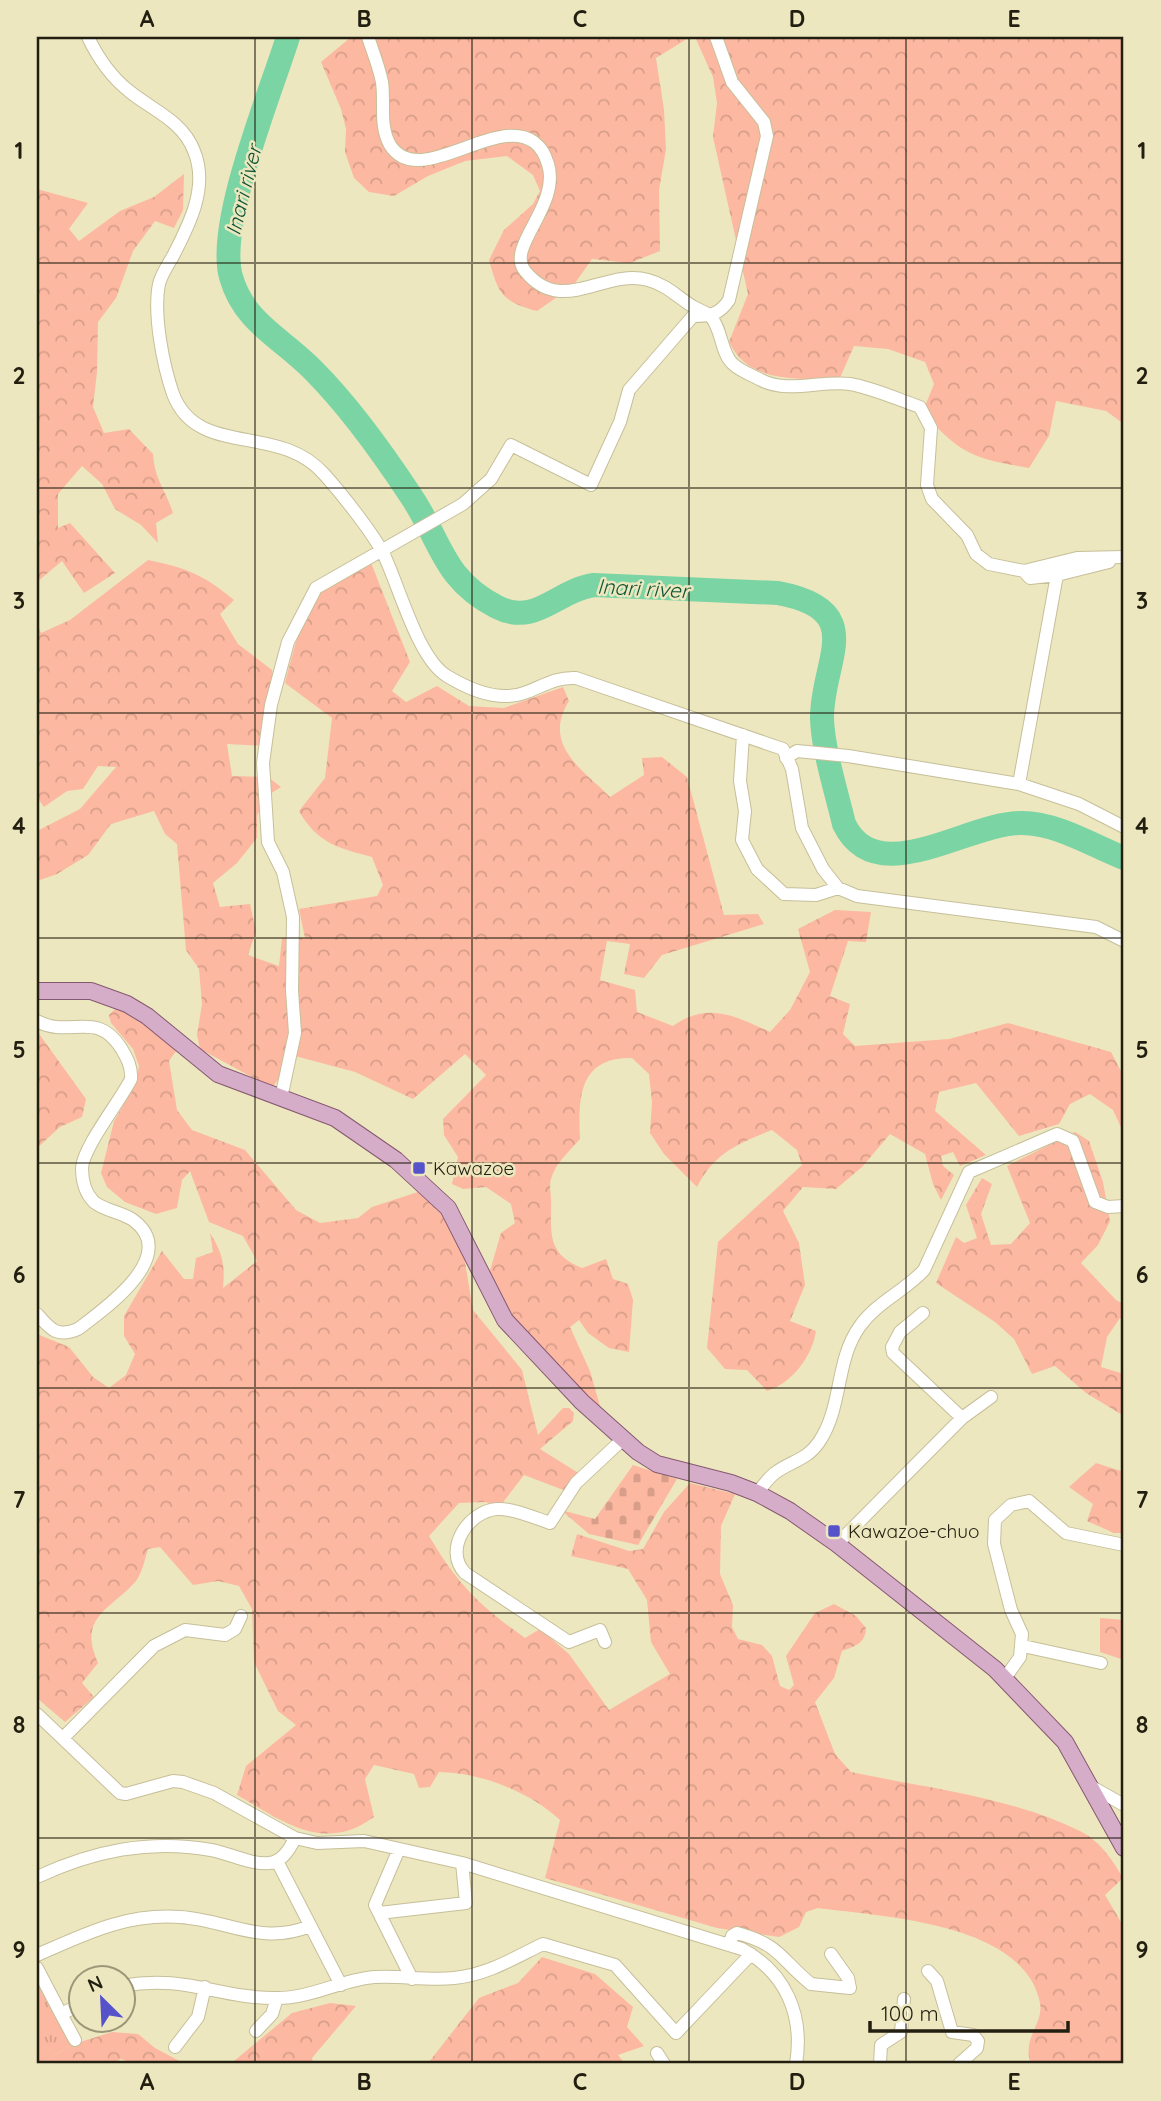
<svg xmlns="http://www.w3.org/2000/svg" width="1161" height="2101" font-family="Quicksand,sans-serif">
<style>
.forest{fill:url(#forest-crowns)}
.cemetery{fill:url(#cemetery-stones)}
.park{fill:url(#park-tufts)}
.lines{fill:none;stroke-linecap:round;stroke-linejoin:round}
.river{stroke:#7bd4a4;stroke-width:24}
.minor-casing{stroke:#c6bf99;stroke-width:14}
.major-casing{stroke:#855871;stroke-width:18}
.minor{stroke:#fff;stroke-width:12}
.major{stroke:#d6adc9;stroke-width:16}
.grid{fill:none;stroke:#221f11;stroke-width:2;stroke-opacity:0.55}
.poi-dot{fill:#5552ca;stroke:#ede7bf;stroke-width:2.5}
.labels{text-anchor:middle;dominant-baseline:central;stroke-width:5;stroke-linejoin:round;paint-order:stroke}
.poi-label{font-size:19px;fill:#221f11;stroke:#ede7bf;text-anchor:start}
.water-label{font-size:21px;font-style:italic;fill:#0c5435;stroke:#ede7bf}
.neatline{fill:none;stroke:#221f11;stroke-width:2.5}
.grid-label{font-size:23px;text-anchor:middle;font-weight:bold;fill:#221f11}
</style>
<defs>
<pattern id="forest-crowns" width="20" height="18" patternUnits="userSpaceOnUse" patternTransform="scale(1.75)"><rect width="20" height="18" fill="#fcb8a1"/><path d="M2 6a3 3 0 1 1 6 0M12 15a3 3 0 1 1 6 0" fill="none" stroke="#d89e8a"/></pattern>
<pattern id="cemetery-stones" width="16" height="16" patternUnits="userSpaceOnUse" patternTransform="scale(1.75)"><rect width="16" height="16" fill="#fcb8a1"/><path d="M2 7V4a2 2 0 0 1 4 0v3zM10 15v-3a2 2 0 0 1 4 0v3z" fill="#d89e8a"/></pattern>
<pattern id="park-tufts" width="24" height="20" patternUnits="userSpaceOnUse" patternTransform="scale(1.75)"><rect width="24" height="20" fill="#fcb8a1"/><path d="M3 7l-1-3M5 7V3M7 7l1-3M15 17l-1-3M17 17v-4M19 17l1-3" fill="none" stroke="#d89e8a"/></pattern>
</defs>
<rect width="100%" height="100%" fill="#ede7bf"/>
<path class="forest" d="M351 37H690L656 58 664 110 666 149 659 190 660 251 630 263 592 259 573 286 537 311C502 302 498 293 489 260L504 230 533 204 540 191 533 175 507 156 465 161 428 176 394 196 369 192 354 178 345 152 346 129 341 109 321 62Z
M695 37H1124V424L1106 411 1056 401 1049 436 1029 468C975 459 958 454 923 411L934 384 925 362 888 349 854 346 839 380C797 377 750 385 729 342L748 294 713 137 717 103 713 77Z
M184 174 183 210 174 228 155 221 133 251 116 298 98 322 97 372 93 407 104 433 129 429 153 454C155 481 165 488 173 513L156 523 158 543 141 525 115 509 102 484 82 466 58 494V528L70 523 115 573 84 593 62 561 37 582V189L88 203 69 229 79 241 120 211 154 197Z
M368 555 410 662 392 691 406 702 437 686 469 706 504 708 563 687 569 701C542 745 581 768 610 797L644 775 642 758 662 757 687 777 724 915 758 914 764 924 662 955 644 978 624 974 630 944 607 941 600 980 635 990 637 1012 673 1026C708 1001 735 1016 770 1032L790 1010 810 972 798 929 835 910 871 912 866 942 848 941 830 996 850 1004 843 1034 855 1046 949 1039 1008 1023 1111 1052 1124 1077V1134L1113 1110 1090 1094 1070 1104 1059 1124 1019 1136 976 1083 939 1092 935 1111 986 1155 960 1166 953 1152 941 1156 943 1166 954 1175 941 1200 933 1184 925 1154 890 1134 862 1167 836 1189 803 1187 783 1211 799 1243 805 1285 790 1321 816 1331C812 1357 792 1383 767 1391L747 1370 725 1369 707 1348 718 1242 802 1165 797 1150 772 1130C738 1144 714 1153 697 1187L664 1154 650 1133 652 1102 649 1074 632 1058C579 1057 578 1097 580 1139 570 1151 555 1163 551 1179 549 1185 551 1194 551 1201 551 1234 547 1254 582 1268L606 1259 613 1279 628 1284 633 1300 629 1352 609 1348 588 1333 579 1320 570 1327 590 1371 602 1413 515 1320 489 1274 501 1233 515 1223 511 1204 486 1187 463 1189 452 1184 458 1157 444 1135 443 1119 486 1075 465 1054 413 1099 355 1072 295 1056 272 1088 200 1049 197 1035 202 1004 199 969 186 950 177 844 165 834 154 811 111 824 88 855 57 874 37 881V831L80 809 116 767 98 766 83 789 67 791 44 807 37 797V623L41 633 70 620 148 560C187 568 204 575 234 600L220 614 238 644 272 670 279 698 267 746 227 744 232 776 268 777 281 787 265 797 257 816V838L237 863 213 883 220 907 250 904 256 931 248 955 279 966 282 938H305L299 909 377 896 383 885 372 857C338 848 317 843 299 811L325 778 332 718 285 683C295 646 304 601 333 572 341 564 357 559 368 555Z
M117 1007 134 1015 176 1051 169 1061 177 1110 192 1130 245 1150 296 1210 320 1223 358 1218 372 1207 421 1191 451 1224 464 1256 473 1310 522 1370 538 1435 563 1408H569L574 1413 573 1421 540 1449 580 1474 566 1491 524 1475 501 1505 493 1506 486 1502 459 1503 429 1536C458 1585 480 1606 525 1638L540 1629 569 1654 609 1710 670 1674 651 1642 647 1600 628 1569 571 1556 577 1534 629 1551 643 1549 664 1512 690 1483 735 1494 721 1526 720 1574 733 1605 732 1627 738 1639 762 1645 772 1656 780 1686 789 1690 794 1685 786 1656 815 1613 834 1604 856 1616 866 1628C865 1644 855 1646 842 1651L834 1678 815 1702 835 1754 851 1772C926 1788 1011 1797 1080 1831 1100 1841 1112 1859 1123 1878L1105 1895 1124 1927V2064H1031C1021 2039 1044 2024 1040 2003 1024 1922 883 1917 818 1908L806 1912 799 1927 779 1937 717 1928 545 1878 560 1820C528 1791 482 1773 439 1772L430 1787 419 1788 414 1774 374 1765 365 1779 374 1817C324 1854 283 1821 237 1795L246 1766 296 1725 278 1711 254 1662 252 1609 239 1586 218 1581 193 1585 160 1547 148 1549C145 1559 142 1573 136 1581 111 1610 77 1616 98 1663L82 1683 94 1697 65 1722 37 1698V1334L69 1347 93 1377 109 1388 126 1375 135 1354 124 1336V1316L162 1251 184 1279H193L196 1258 213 1252 210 1233C223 1253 225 1266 223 1288L257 1261 243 1236 209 1222 190 1171 182 1180 177 1208 156 1214 125 1202 107 1187 101 1173 114 1121 136 1084 139 1066 133 1049 111 1023 109 1015Z
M37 1031 86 1099 82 1117 60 1127 37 1148Z
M1075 1132 1089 1141 1103 1182 1110 1221 1098 1245 1081 1263 1116 1300 1124 1304V1323L1120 1318 1107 1337 1101 1367 1124 1374V1416L1086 1393 1055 1366 1032 1374 1014 1339 995 1322 936 1283 956 1237 964 1243 977 1238 966 1205 982 1178 992 1184 981 1214 991 1245 1011 1244 1030 1223 1007 1166Z
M1096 1463 1124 1472V1533H1114L1087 1521 1093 1504 1069 1487Z
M1100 1618 1124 1620V1660L1100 1652Z
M542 1957 595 1974 633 2007 627 2027 644 2046 618 2055 625 2064H413L429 2062 479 1998 518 1983Z
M330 2003 356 2006 312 2058 313 2064H223L234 2061 292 2013Z
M112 2032 138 2034 155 2048 185 2064H135L121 2059 112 2064H41L71 2045Z"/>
<path class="cemetery" d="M633 1465 677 1479 638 1545 589 1534 561 1510 595 1519Z"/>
<path class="park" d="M37 1981 71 2045 41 2064H37Z"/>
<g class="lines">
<path class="river" d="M288 37C271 92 216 224 231 277 244 323 282 338 313 370 350 407 382 452 411 496 441 540 442 579 497 607 536 627 557 590 594 585L778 593C870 610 821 661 822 719 823 750 837 794 844 824 877 892 968 822 1022 823 1057 823 1093 846 1124 858"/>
<g class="minor-casing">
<path id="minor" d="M88 37C98 58 110 76 129 91 152 110 183 121 194 151 209 187 189 225 173 256 168 265 161 275 159 284 153 314 163 365 173 394 198 459 278 422 324 474 341 493 373 533 384 555 399 586 418 659 447 676 470 690 500 703 527 692 545 685 556 677 576 678L783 749 792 769 802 828 823 869 838 888 857 896 1096 927 1124 941
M368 37C373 52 379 67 382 82 385 102 379 126 390 145 419 191 495 114 534 142 542 148 545 155 548 164 561 206 505 247 525 271 562 317 604 268 648 280 667 285 676 296 692 306 698 310 707 312 711 317 722 329 721 354 733 364 740 371 752 375 761 380 788 394 821 380 850 384 873 388 897 399 920 407L931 428 927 485 932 499 967 535 976 554 989 564 1024 571 1077 558 1124 557
M1024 571 1030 578 1057 575
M743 735 740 781 745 811 742 840 757 869 784 894 816 895 838 888
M786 758 797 751 848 756 1019 784 1057 575 1109 562
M1019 784 1079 804 1124 827
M37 1021C70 1039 96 1009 121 1048 127 1058 132 1067 131 1079 121 1100 83 1147 82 1168 82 1180 85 1193 94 1202 105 1211 122 1212 133 1220 181 1255 106 1308 78 1329 57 1338 50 1329 37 1314
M281 1098 295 1033 292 990 293 917 283 872 268 842 263 763 271 705 288 642 316 588 463 504 491 479 511 445 591 485 620 422 629 390 693 316C710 316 719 315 729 300L767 136 764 122 732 82 716 37
M923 1313 900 1332 892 1347 893 1353 962 1418
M757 1493C763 1486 769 1477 775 1473 791 1461 807 1460 819 1442 843 1407 835 1360 860 1326 877 1302 905 1291 924 1270L969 1172 1057 1134 1073 1141 1095 1202 1108 1207 1124 1206
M837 1544 962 1418 991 1397
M605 1642 600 1630 569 1642 465 1573C443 1550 468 1511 497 1509 513 1508 535 1518 550 1523L576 1483 623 1439
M1023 1646 1101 1663
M1005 1678 1020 1657 1022 1634 1011 1610 994 1544 995 1520 1011 1505 1029 1501 1066 1533 1124 1545
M37 1714 120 1793 126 1794 173 1781 183 1782 214 1793 295 1838 317 1843 364 1841 462 1863 742 1949C786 1973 804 2015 796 2064
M64 1737 154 1646 185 1630 225 1635 235 1629 241 1616
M1092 1787 1124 1805
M399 1849 375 1905 412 1979
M277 1861 341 1985
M37 1877C93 1851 149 1839 211 1850 229 1853 251 1865 269 1863 282 1862 290 1849 295 1838
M379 1913 466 1903 462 1863
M730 1944 732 1936 737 1933C781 1945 780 1959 811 1984L850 1988 848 1978 831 1954
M37 1955C85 1934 126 1913 180 1917 228 1920 261 1946 310 1926
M37 1968 61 2014 80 2005
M928 1971 937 1981 952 2032 973 2035 978 2041 977 2048 959 2064
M122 1986C185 1974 217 1998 275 1998 310 1999 340 1980 374 1977 400 1975 427 1981 454 1978 487 1975 514 1958 543 1944L615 1965 676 2033 751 1954
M61 2014 75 2040
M256 2031 272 2014 277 1998
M175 2047 198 2017 205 1987
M657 2053 664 2064
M880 2064 881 2045 901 2032 904 1999"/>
</g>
<g class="major-casing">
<path id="major" d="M37 991H91L127 1004 147 1016 218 1074 335 1118 396 1160 448 1208 505 1320 582 1402 638 1452 657 1464 731 1483 757 1493 790 1511 837 1544 995 1669 1065 1742 1124 1848"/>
</g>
<use href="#minor" class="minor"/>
<use href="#major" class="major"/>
</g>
<path class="grid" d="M255 37V2064M472 37V2064M689 37V2064M906 37V2064M37 263H1124M37 488H1124M37 713H1124M37 938H1124M37 1163H1124M37 1388H1124M37 1613H1124M37 1838H1124"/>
<g class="poi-dot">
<rect x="412" y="1161" width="14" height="14" rx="3.5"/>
<rect x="827" y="1524" width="14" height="14" rx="3.5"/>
</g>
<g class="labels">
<g class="poi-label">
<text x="433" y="1168">Kawazoe</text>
<text x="848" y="1531">Kawazoe-chuo</text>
</g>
<g class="water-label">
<text transform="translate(243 190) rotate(-76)">Inari river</text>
<text transform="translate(643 588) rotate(3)">Inari river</text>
</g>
</g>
<rect width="1161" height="2101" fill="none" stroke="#ede7bf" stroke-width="77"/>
<g transform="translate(102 1999) rotate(336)"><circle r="33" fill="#ede7bf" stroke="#9c9779" stroke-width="2"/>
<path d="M0-5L12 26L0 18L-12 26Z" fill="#5552ca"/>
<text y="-10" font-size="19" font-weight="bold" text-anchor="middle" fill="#221f11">N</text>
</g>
<path d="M870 2021v10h198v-10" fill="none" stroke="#221f11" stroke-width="3.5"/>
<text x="881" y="2021" font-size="21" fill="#221f11" stroke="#ede7bf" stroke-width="5" paint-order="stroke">100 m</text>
<rect x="38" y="38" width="1084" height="2024" class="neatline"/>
<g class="grid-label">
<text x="147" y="27">A</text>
<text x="364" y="27">B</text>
<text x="580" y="27">C</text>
<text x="797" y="27">D</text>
<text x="1014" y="27">E</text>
<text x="19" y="159">1</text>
<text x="1142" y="159">1</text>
<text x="19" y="384">2</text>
<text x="1142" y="384">2</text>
<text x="19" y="609">3</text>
<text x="1142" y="609">3</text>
<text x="19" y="834">4</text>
<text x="1142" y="834">4</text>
<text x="19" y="1058">5</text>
<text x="1142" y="1058">5</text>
<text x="19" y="1283">6</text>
<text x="1142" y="1283">6</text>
<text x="19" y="1508">7</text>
<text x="1142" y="1508">7</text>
<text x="19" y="1733">8</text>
<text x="1142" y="1733">8</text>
<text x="19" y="1958">9</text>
<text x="1142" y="1958">9</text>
<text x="147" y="2090">A</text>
<text x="364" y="2090">B</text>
<text x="580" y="2090">C</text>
<text x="797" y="2090">D</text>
<text x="1014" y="2090">E</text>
</g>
</svg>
